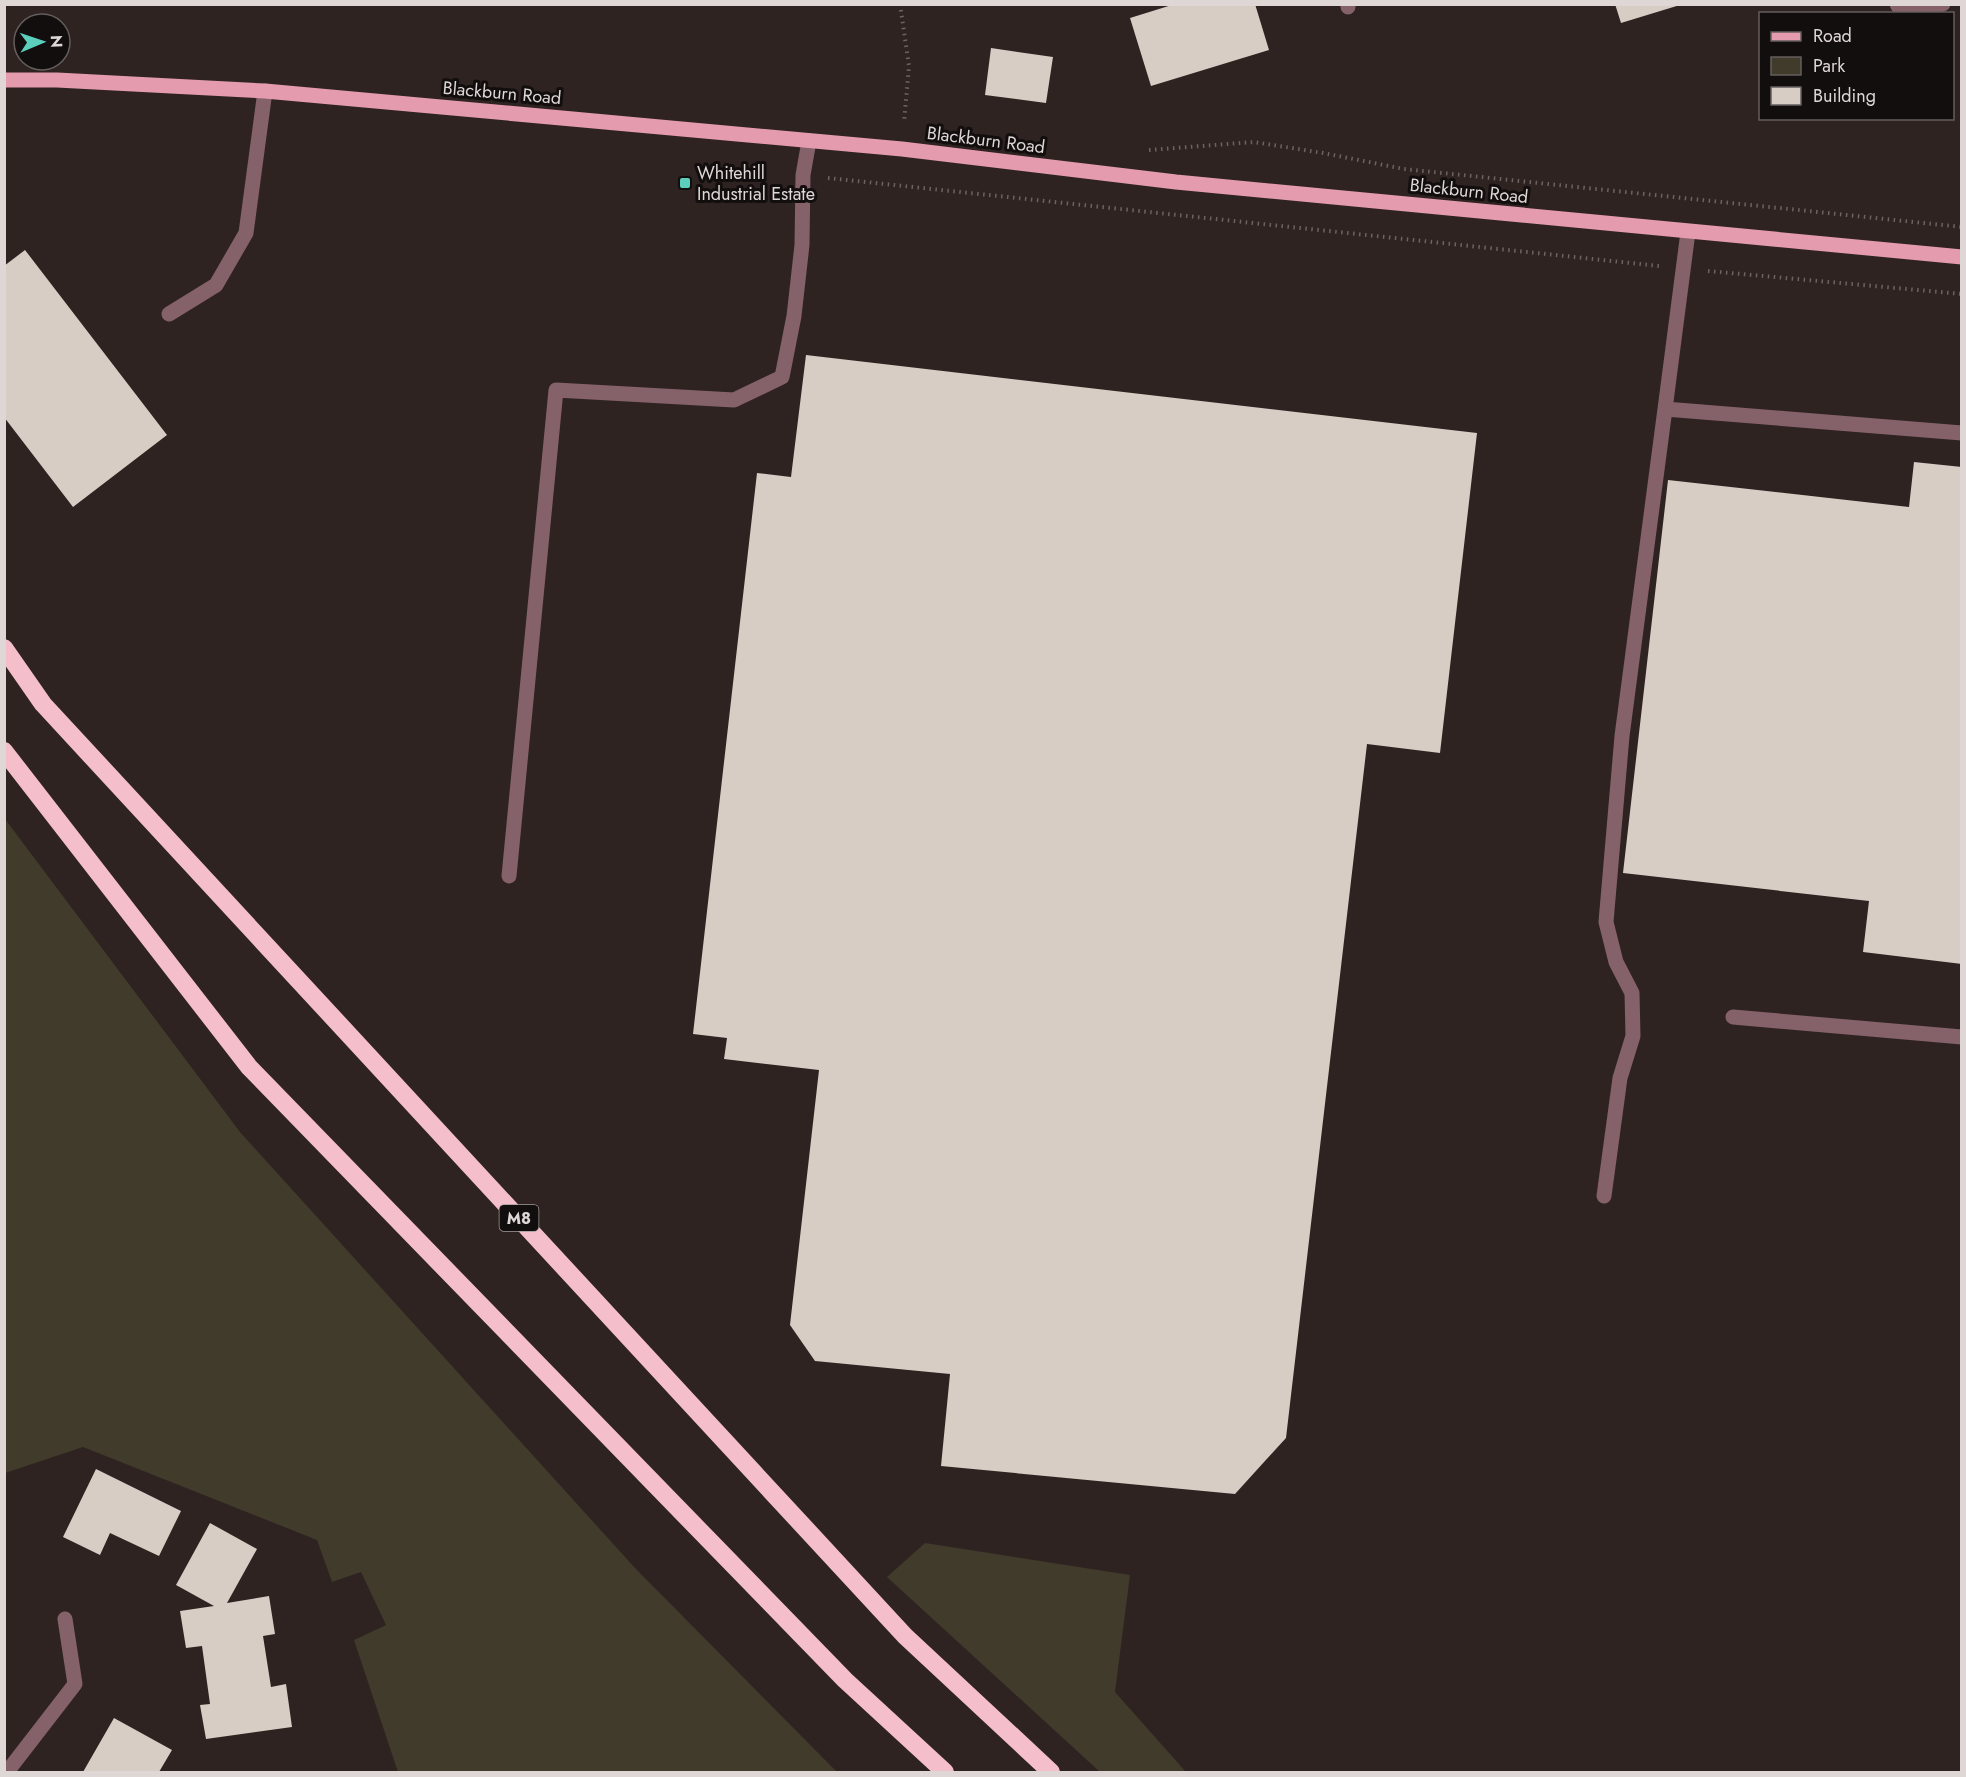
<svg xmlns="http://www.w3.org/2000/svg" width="1966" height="1777" font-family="Jost,sans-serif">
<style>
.green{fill:#403b2b}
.building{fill:#d7cdc4}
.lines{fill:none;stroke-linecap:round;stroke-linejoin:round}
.path{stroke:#6d6361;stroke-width:4;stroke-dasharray:1.5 4.5;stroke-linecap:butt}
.minor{stroke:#85616a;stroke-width:15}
.major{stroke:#e49bae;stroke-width:15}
.highway{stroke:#f4bfcb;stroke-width:18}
.poi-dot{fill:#5bcebc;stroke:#120e0d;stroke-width:2}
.labels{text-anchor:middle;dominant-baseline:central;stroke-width:6;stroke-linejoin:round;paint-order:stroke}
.shield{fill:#120e0d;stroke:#a19b99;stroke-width:1.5}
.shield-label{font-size:16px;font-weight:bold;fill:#ded7d5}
.street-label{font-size:18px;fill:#ded7d5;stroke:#120e0d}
.poi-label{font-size:18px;fill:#ded7d5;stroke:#120e0d;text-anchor:start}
</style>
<rect width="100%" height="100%" fill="#2e2321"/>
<path class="green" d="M5 819 240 1132 635 1568 837 1772H398L354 1640 386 1625 361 1572 332 1582 317 1540 83 1447 5 1473Z
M925 1543 1130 1575 1115 1692 1186 1772H1100L887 1577Z"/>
<path class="building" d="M1175 4H1255L1269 50 1151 86 1130 18Z
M1615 4H1680V5L1621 23Z
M991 48 1053 57 1046 103 985 95Z
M25 250 167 435 73 507 4 417V266Z
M806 355 1477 433 1440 753 1367 744 1286 1438 1235 1494 941 1466 950 1374 815 1361 790 1325 819 1070 724 1059 727 1038 693 1034 757 473 791 477Z
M1914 462 1962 467V964L1863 952 1869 901 1623 873 1668 480 1909 507Z
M96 1469 181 1511 159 1556 110 1533 100 1555 63 1537Z
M210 1523 257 1549 227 1603 269 1596 275 1634 263 1636 271 1687 286 1684 292 1727 206 1739 200 1705 210 1704 202 1646 186 1648 180 1611 214 1606 176 1585Z
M114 1718 172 1750 159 1772H83Z"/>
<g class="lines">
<path class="path" d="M900 4 909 66 904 123
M1149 150 1254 142 1323 153 1404 169 1962 227
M828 178 1659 266
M1708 271 1962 294"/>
<path class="minor" d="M1348 4V7
M1897 4 1901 11 1943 4
M1688 232 1665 409 1962 433
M169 314 216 285 246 233 265 91
M509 876 556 390 734 400 782 377 794 316 802 245 803 175 809 141
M1733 1017 1962 1037
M1604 1196 1620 1078 1633 1036 1632 993 1616 962 1606 922 1622 736 1665 409
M7 1772 75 1684 65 1619"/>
<path class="major" d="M4 80H57L265 91 902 149 1176 182 1962 257"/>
<path class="highway" d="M4 648 43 704 905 1636 1051 1772
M4 751 249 1067 845 1680 945 1772"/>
</g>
<rect class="poi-dot" x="679" y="177" width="12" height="12" rx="3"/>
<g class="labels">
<rect class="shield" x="499.5" y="1205" width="39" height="26" rx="4.5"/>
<g class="shield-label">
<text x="519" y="1218">M8</text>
</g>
<g class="street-label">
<text transform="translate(502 93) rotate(5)">Blackburn Road</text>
<text transform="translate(986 140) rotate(7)">Blackburn Road</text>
<text transform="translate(1469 191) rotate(6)">Blackburn Road</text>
</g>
<g class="poi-label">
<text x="697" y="173">Whitehill<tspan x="697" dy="21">Industrial Estate</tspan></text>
</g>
</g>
<rect width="1966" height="1777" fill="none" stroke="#ded7d5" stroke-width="12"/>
<rect x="1759" y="12" width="195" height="108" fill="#120e0d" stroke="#645e5d" stroke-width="1.5"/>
<rect x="1771" y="32" width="30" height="9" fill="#e49bae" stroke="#645e5d" stroke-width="1.5"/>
<text x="1813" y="42" font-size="18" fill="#ded7d5">Road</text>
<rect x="1771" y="57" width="30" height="18" fill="#403b2b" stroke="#645e5d" stroke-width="1.5"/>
<text x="1813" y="72" font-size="18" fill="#ded7d5">Park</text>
<rect x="1771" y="87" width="30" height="18" fill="#d7cdc4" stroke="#645e5d" stroke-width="1.5"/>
<text x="1813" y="102" font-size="18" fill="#ded7d5">Building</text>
<g transform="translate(42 42) rotate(88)"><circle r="28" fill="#120e0d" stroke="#645e5d" stroke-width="1.5"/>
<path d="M0-4.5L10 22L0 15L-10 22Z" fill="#5bcebc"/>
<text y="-9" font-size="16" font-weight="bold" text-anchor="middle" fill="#ded7d5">N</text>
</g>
</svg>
